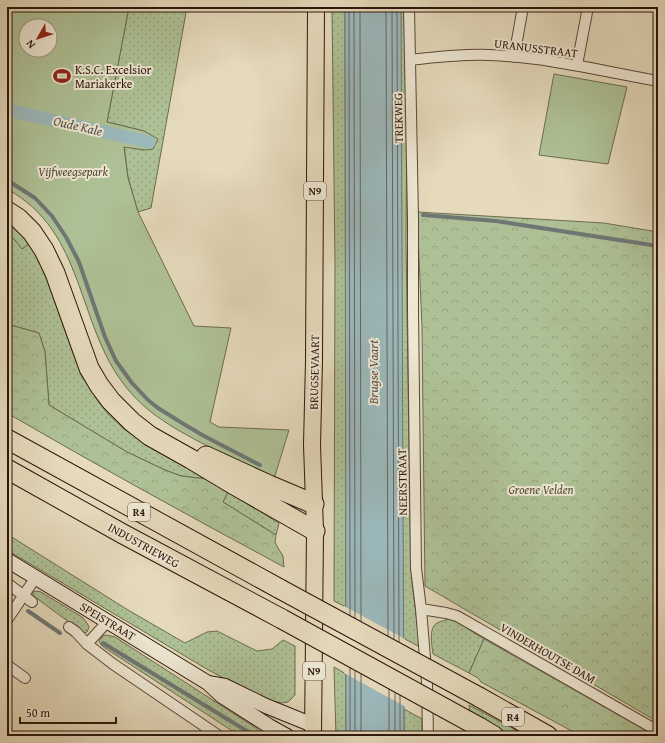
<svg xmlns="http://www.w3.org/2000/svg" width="665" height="743" font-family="'Gentium Book Plus',serif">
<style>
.grass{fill:url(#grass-dots);stroke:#6d6b50}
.forest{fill:url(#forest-crowns);stroke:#6d6b50}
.green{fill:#aec196;stroke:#6d6b50;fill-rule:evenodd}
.water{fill:#9bb8bb;stroke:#6f7775}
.pier{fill:#e5dabc}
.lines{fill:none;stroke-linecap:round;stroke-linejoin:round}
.shore{stroke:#646663;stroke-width:1}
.stream{stroke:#6f7775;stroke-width:4}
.canal{stroke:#9bb8bb;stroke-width:13}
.street-casing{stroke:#5a4637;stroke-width:12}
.secondary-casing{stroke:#2c150b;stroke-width:16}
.primary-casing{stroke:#2c150b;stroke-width:18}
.highway-casing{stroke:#2c150b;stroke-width:21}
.street{stroke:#eee7d3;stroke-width:10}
.secondary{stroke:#eee7d3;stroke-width:14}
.primary{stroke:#e5dabc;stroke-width:16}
.highway{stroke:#e5dabc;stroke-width:19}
.highway-bridge-casing{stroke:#2c150b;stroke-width:21;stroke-linecap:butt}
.highway-bridge{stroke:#e5dabc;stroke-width:19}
.labels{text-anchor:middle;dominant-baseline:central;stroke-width:4;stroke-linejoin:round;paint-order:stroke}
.shield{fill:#eee7d3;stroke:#665447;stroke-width:1}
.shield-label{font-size:11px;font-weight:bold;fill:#2c150b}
.street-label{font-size:12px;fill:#2c150b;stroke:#eee7d3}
.poi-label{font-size:12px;fill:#2c150b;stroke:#eee7d3;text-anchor:start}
.park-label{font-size:12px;font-style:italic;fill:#534935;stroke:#eee7d3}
.water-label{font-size:13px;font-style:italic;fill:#534e49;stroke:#eee7d3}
</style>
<defs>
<pattern id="grass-dots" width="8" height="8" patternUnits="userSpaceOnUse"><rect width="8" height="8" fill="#aec196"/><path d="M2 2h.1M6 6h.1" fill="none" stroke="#96a580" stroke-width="1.8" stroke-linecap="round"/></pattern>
<pattern id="forest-crowns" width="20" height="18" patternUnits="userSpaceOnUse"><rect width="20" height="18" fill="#aec196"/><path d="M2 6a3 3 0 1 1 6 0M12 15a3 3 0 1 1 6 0" fill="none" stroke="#96a580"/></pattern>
</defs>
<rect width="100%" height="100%" fill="#e5dabc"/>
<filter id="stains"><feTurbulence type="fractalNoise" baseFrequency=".005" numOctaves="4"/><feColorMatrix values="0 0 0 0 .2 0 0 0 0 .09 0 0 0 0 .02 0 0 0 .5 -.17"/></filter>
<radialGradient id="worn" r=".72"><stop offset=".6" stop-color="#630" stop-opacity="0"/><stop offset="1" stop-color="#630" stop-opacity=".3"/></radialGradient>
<path class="grass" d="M129 7H187L151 208 138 212 128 177 124 146 144 150V131L107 122Z
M332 7H345L346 607 334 601 335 264Z
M400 7H404L407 102 406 238 410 518 412 582 420 647 403 638Z
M7 233 15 240 22 249 30 243 41 264 81 375 100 404 109 415 124 429 143 441 207 479 181 476 165 470 127 452 49 405 45 352 39 333 7 324Z
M228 492 279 523 276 535 223 502Z
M7 534 128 610 185 643 207 632 217 631 257 651 272 649 283 640 295 646V695L288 702 282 703 265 700 245 690 205 668 7 550Z
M37 591 41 592 82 617 87 623 89 627 87 632 84 633 81 631 35 597 32 593 33 592Z
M450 619 456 621 484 639 469 673 433 654C432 645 428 628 437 623 441 621 446 620 450 619Z
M106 635 115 637 253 726 266 736H240L105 648 101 645 99 641 103 636Z
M334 667 346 674V736H336Z
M469 705 527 736H511L470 714Z
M404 709 422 719V736H404Z"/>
<path class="forest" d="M417 212 604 223 658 232V722L425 586 422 327Z
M7 219 30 243 22 249 15 240 7 233Z
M7 324 39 333 45 352 49 405 127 452 165 470 181 476 207 479 228 492 223 502 276 535 275 542 278 548 283 556 284 567C191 517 98 466 7 413Z
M484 639 656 736H581L481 682 478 678 469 673Z"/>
<path class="green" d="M7 7H129L107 122 144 131 158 139 153 149 144 150 124 147 128 178 138 212 194 326 231 328 210 422 219 427 289 430 274 479C255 471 237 462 219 452 186 435 149 417 126 387 76 325 86 232 7 189ZM26 26H50V50H26Z
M554 74 627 87 608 164 539 155Z"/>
<path class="water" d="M345 7H401L404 736H346Z"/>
<path class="pier" d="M344 606 405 639 406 707 344 673Z"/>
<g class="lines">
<path class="shore" d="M349 7 350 615
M354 7 355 618
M360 7 361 621
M386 7 388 636
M392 7 394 639
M397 7 399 642
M355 671V736
M361 674V736
M389 689V736
M395 693V736
M400 695V736
M350 736V668"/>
<path class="stream" d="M7 180 35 198 52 216 66 237 79 262 105 337 116 361 132 383 148 400 158 408 182 423 204 436 260 465
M423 215 496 221 658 246
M28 611 60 633
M103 643 255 736"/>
<path class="canal" d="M7 109 12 111 149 142"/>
<g class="street-casing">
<path id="street" d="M409 7 413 219V310L416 568 421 609 427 682 428 736
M514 57 523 7
M410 60C436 57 462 54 489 55 546 57 602 71 658 81
M577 65 588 7
M7 583 32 602
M421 609 446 613 457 616 658 731
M7 620 36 577
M69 627 76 632 87 644 113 664 219 736
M87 644 108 621
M7 665 25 678"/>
</g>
<g class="secondary-casing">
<path id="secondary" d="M7 560 208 683 222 696 269 726 287 736
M208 683 225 686 266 706 313 725"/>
</g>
<g class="primary-casing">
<path id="primary" d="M313 736 315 531 312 445 314 361 316 7"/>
</g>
<g class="highway-casing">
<path id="highway" d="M7 211 18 218 32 232 44 250 55 273 89 368 99 385 111 401 132 422 150 436 191 459 236 486 315 531
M7 439 280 589
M206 456 269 485 314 504
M7 469 123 534 282 619
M479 697 548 736
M479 727 494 736"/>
</g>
<use href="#street" class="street"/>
<use href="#secondary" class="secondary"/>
<use href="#primary" class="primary"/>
<use href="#highway" class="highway"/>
<g class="highway-bridge-casing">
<path id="highway-bridge" d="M280 589 479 697
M282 619 479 727"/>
</g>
<use href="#highway-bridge" class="highway-bridge"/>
</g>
<defs>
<g id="stadium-bare" transform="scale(1.38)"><path d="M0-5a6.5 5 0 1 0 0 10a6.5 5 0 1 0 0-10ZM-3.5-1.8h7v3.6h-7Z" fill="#8f2418" stroke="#eee7d3" stroke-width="2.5" paint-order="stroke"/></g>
</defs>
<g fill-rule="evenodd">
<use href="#stadium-bare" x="62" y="76"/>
</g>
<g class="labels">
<g class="shield">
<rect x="304" y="182" width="22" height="18" rx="3"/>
<rect x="128" y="503" width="22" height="18" rx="3"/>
<rect x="303" y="662" width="22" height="18" rx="3"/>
<rect x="502" y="708" width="22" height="18" rx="3"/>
</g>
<g class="shield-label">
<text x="315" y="191">N9</text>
<text x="139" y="512">R4</text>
<text x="314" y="671">N9</text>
<text x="513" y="717">R4</text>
</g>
<g class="street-label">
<text transform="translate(536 48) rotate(7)">URANUSSTRAAT</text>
<text transform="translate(398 118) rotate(-91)">TREKWEG</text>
<text transform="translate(314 372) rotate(-89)">BRUGSEVAART</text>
<text transform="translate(402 482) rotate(-91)">NEERSTRAAT</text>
<text transform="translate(144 545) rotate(29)">INDUSTRIEWEG</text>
<text transform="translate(108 621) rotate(31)">SPEISTRAAT</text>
<text transform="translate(548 653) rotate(30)">VINDERHOUTSE DAM</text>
</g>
<g class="poi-label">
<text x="75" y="69">K.S.C. Excelsior<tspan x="75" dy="14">Mariakerke</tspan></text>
</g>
<g class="park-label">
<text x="73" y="171">Vijfweegsepark</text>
<text x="541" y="489">Groene Velden</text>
</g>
<g class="water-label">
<text transform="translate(78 126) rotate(13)">Oude Kale</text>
<text transform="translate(373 372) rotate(-90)">Brugse Vaart</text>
</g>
</g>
<rect width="665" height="743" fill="none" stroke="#e5dabc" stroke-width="24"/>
<rect x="8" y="8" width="649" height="727" fill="none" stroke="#2c150b" stroke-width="2"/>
<rect x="12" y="12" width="641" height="719" fill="none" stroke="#2c150b"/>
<g transform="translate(38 38) rotate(231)"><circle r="19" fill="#eee7d3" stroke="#a09383"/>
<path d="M0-3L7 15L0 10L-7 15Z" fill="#8f2418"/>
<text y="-6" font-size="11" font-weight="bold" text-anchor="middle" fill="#2c150b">N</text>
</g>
<path d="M20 717v6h96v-6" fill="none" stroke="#2c150b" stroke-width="2"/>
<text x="26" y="717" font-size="12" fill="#2c150b" stroke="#eee7d3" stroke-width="3" paint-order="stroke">50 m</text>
<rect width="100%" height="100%" filter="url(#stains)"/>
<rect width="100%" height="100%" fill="url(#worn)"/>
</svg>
